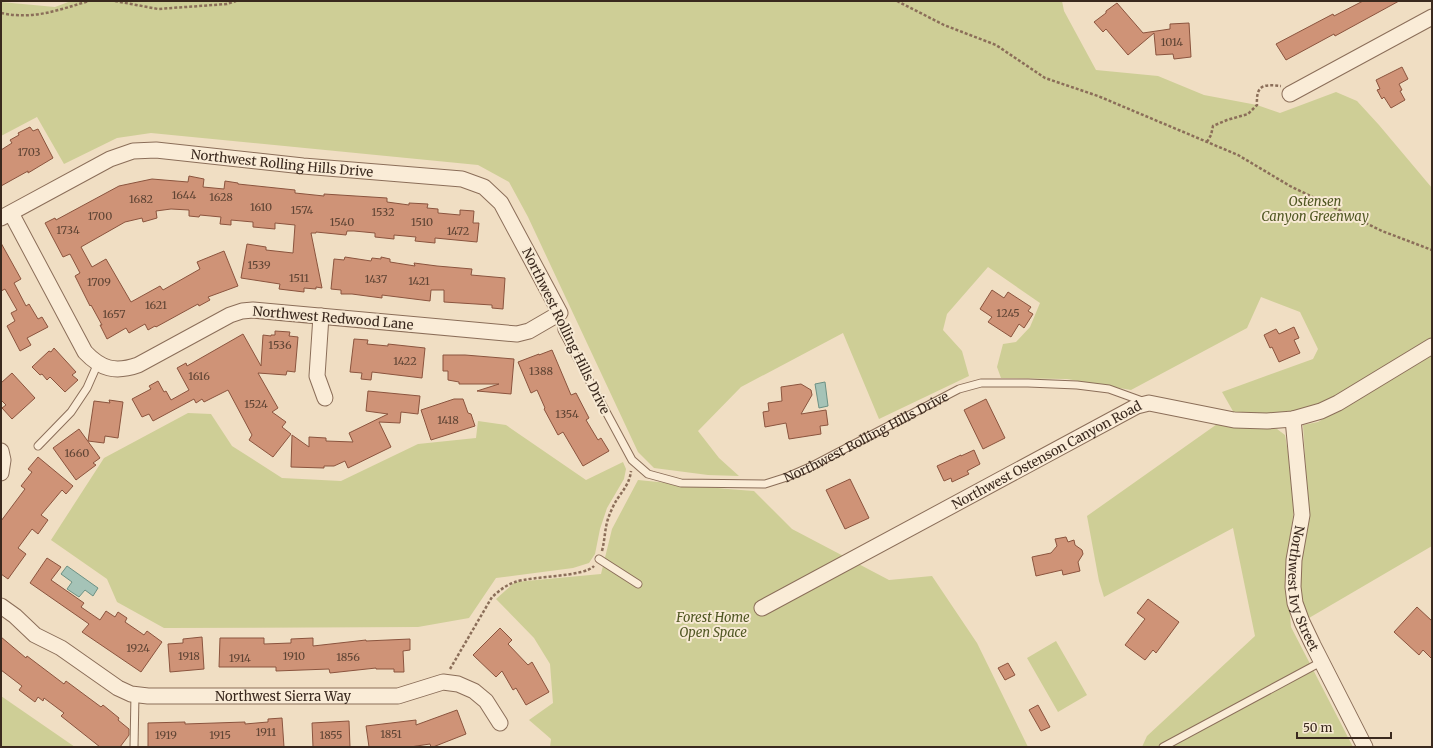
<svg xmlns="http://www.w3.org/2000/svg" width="1433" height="748" font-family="Merriweather,serif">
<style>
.green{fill:#cece96}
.water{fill:#a5c3b7;stroke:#6c9184}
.building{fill:#cf9377;stroke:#8b543e}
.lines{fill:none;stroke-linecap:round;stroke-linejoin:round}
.service-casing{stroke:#8b6e59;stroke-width:9}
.minor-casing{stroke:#8b6e59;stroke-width:17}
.path{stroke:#8b6e59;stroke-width:2.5;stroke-dasharray:3 2;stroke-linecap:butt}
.service{stroke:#faecd7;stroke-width:7}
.minor{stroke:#faecd7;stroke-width:15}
.labels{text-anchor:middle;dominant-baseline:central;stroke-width:4;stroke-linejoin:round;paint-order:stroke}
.number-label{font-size:11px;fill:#5f4434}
.street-label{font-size:13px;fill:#3a291e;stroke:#f7e9d3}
.park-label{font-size:13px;font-style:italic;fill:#505723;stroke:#f7e9d3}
</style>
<rect width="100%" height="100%" fill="#f0dec3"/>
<path class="green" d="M71 1H1062L1064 11 1096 70 1158 76 1204 95 1257 105 1280 113 1336 92 1357 101 1379 125 1432 188V343L1341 397 1280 417 1234 413 1222 392 1313 359 1318 349 1300 312 1261 297 1247 328 1131 390 1067 379 1001 378 997 367 1003 344 1016 342 1030 327 1040 303 988 267 947 314 943 330 962 351 969 376 879 419 843 333 741 387 698 431 719 458 739 476 708 475 654 468 638 452 528 217 509 182 478 165 151 133 117 138 64 164 37 117 1 136V2L55 7Z
M1432 351V546L1297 625 1301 558 1309 521 1303 425 1318 422Z
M188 413 211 414 232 446 282 478 341 481 418 444 476 438 478 421 506 425 586 480 623 462 626 469 624 479 607 508 600 529 595 554 589 563 573 568 496 578 469 618 418 627 164 628 117 602 107 579 51 540 104 458Z
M1220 422 1277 429 1285 435 1296 497 1286 563 1291 627 1353 747H1142L1147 736 1255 636 1233 528 1104 597 1099 581 1087 516Z
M638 480 728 489 754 491 792 529 889 580 932 576 977 643 1028 747H550L551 739 529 720 553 703 550 664 534 638 496 599 515 582 601 574 612 529Z
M1056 641 1087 695 1058 712 1027 658Z
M1 696 75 747H1Z"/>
<path class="water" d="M825 382 828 406 819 408 815 384Z
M67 566 98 588 93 596 85 590 79 597 67 589 72 582 61 574Z"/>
<path class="building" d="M1363 1H1399L1335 36 1334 34 1286 60 1276 44 1333 14 1334 16Z
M1117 3 1143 33 1170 29V24L1189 23 1191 57 1174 59 1173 54 1156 55 1154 33 1128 55 1106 29 1103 32 1094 22 1106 13V11Z
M1402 67 1408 79 1399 84 1402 90 1400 91 1405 100 1391 108 1384 97 1382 99 1377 90 1380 89 1376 80Z
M30 127 33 131 38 129 53 158 28 173V171L1 186V150L12 143 10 140 19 135 18 133Z
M189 176 204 179 203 187 224 189 225 181 238 183V184L295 190V193L324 196V194L387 198V202L409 205V203L428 204 427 208 438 209V213L460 215V210L474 211 473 223H479L477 242 435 238V243L415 241 416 237 394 235V239L375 237V233L354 231H347L346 235 316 232V233H311L322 288 316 287V289L304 288V292L279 289 280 284 241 278 247 244 266 247V250L293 253 295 225 275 223V229L253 227V222L231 220V225L220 224 221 217 200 215 199 217 189 216V210L171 209 156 211 157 218 143 222 142 218 125 222 81 247 92 267 106 259 131 302 160 286 163 290 200 269 197 262 224 251 238 286 208 297 210 300 199 306 198 304 156 327 155 326 148 330 145 324 129 333 126 328 107 339 100 325H102L91 305 90 306 75 276 80 273 70 254 63 257 45 223 55 218 56 220 119 186 152 179 188 182Z
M1 243 21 279 14 283 26 306 29 304 38 319 42 317 48 327 27 338 31 345 20 351 7 326 15 321 11 313 17 310 5 289 1 291Z
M345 257 371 261 372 258 381 259V257L390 259V262L415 266 414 263 437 266 472 269 471 275 505 278 503 309 492 308V305L444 302V290H431L430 301 382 295V298L352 294H341V290L331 289 334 259 344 260Z
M992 290 1004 298 1008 292 1031 307 1028 311 1033 314 1024 328 1019 324 1011 337 988 322 992 317 980 309Z
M1294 327 1299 338 1294 340 1300 353 1279 362 1272 347 1270 348 1264 335 1276 329 1279 334Z
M275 331 290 332 289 336 298 337 295 372 287 371 286 375 258 373 278 408 272 412 286 422 282 427 291 434 273 457 249 440 252 435 228 390 204 402 202 399 196 403 194 399 153 421 149 414 142 417 132 399 151 389 149 386 158 381 164 392 166 391 171 400 189 390 177 368 186 363 187 366 243 334 261 366 263 335 271 336V335H275Z
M354 339 368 340 367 344 388 346V344L425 348 422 378 372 372 371 380 361 379 362 373 350 372Z
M54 348 76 372 72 375 78 380 65 392 50 377 47 380 42 374 40 375 32 367 49 351 51 352Z
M552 350 571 395 576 393 589 418 586 420 598 440 601 438 609 451 583 466 563 432 558 435 544 409 545 408 537 390 531 393 518 362 539 354V355Z
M443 355H465L514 359 511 394 477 391 499 384H459V382L448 380V371H443Z
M12 373 35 398 12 419 2 408 6 405 1 400V383Z
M801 384 811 390 812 395 801 414 826 410 828 425 820 426 821 434 789 439 786 423 765 427 763 412 769 411 768 403 782 401 781 387Z
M368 391 420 396 418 414 401 412 400 423 379 422 391 447 348 468 345 461 334 466H324V468L291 467 292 435 309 447V437L326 438V441L353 442 349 433 388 414 366 411Z
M454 399H463L468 413 471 414 475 426 431 440 421 410Z
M986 399 1005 438 983 449 964 410Z
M109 400 123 402 118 438 105 436 104 443 88 441 94 401 110 403Z
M79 429 100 458 93 463 96 465 76 480 53 448Z
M974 450 980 464 967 471 969 474 952 482 951 478 944 481 937 466 961 455V456Z
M38 457 73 486 66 494 62 490 41 515 48 520 38 534 32 529 18 548 26 554 8 579 1 574V521L25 489 21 486 32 472 28 469Z
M850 479 869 518 845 529 826 490Z
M1066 537 1068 542 1074 540 1075 545 1082 550 1083 554 1078 562 1080 571 1063 575 1062 570 1036 576 1032 557 1051 553 1057 546 1055 539Z
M47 558 61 567 51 580 84 603 81 607 100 620 106 611 115 617 118 612 127 618 125 622 144 635 147 631 162 642 141 672 82 632 89 624 30 583Z
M1148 599 1179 622 1156 653 1153 650 1145 660 1125 645 1145 619 1137 613Z
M1417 607 1432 621V659L1423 650 1419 655 1394 632Z
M500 628 512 640 508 644 528 665 532 662 549 692 526 705 516 688 513 690 502 671 496 677 473 655Z
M1 637 26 658 27 656 64 684 66 681 101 707 103 705 119 718 118 720 129 729V735L120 747H100L61 716 64 713 44 698 43 701 38 697 35 702 19 690 22 686 1 670Z
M202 637 204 669 170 672 168 644 183 643V639Z
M220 638H264V644L291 643V639L313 638V646L366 640V641L410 639V650L403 651 404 672H394V669H376V668L330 673 329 669 276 671V667H219Z
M1008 663 1015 675 1005 680 998 668Z
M1038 705 1050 727 1041 731 1029 710Z
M457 710 466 734 433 747H431L430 744 410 747H369L366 726 416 720V725Z
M282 718 284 747H148V723L185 722V724L245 722V724L268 722V719Z
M349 721 350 747H313L312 723Z"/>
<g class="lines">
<g class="service-casing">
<g id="service">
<path id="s1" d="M560 313 562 330 632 460 648 474 681 483 765 484 787 477 810 467 959 389 981 383H1028L1077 385 1109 389 1145 402"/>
<path d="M38 446 71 412 87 388 98 363"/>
<path d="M599 559 638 584"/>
<path d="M134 747 135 694"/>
<path d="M1163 747 1321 662"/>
</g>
</g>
<g class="minor-casing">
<g id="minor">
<path d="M1290 94 1432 17"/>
<path id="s2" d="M1 218 110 159 133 151 156 150 303 166 462 179 484 187 501 203 560 313 529 331 517 334 253 310 242 311 230 315 138 365C115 373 101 369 85 352L11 213"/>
<path d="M321 316 317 376 325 398"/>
<path id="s3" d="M1293 419 1302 515 1294 560 1293 587 1295 603 1302 622 1313 645 1365 747"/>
<path d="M1 451 3 460 1 473"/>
<path id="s4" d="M1 606 15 616 35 635 61 648 118 688 131 694 148 696H398L443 682 458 684 474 691 486 701 500 723"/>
<path id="s5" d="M762 608 1137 406 1149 403 1234 420 1267 421 1293 419 1321 411 1338 403 1432 346"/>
</g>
</g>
<path class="path" d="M115 1 158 9 227 4 236 1
M897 1 944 25 996 45 1045 78 1098 96 1238 155 1290 186 1382 231 1432 250
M1 13C34 20 58 10 89 1
M1207 142 1211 135 1213 126 1227 120 1248 114 1257 105C1256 85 1263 84 1281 86
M602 551C606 535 604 525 612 509 618 494 629 488 631 471
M450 669 492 597C499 591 506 585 515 582 532 576 584 577 594 566"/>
<use href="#service" class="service"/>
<use href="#minor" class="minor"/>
</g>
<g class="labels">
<g class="number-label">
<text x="1172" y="42">1014</text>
<text x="29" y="152">1703</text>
<text x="184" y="195">1644</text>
<text x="221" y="197">1628</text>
<text x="141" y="199">1682</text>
<text x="261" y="207">1610</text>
<text x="302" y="210">1574</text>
<text x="383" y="212">1532</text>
<text x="100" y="216">1700</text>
<text x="342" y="222">1540</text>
<text x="422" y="222">1510</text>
<text x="68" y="230">1734</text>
<text x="458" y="231">1472</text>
<text x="259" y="265">1539</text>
<text x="299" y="278">1511</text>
<text x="376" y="279">1437</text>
<text x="419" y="281">1421</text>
<text x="99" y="282">1709</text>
<text x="156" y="305">1621</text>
<text x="1008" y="313">1245</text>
<text x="114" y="314">1657</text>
<text x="280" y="345">1536</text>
<text x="405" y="361">1422</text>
<text x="541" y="371">1388</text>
<text x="199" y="376">1616</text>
<text x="256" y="404">1524</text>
<text x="567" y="414">1354</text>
<text x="448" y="420">1418</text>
<text x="77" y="453">1660</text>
<text x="138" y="648">1924</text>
<text x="189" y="656">1918</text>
<text x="294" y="656">1910</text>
<text x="348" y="657">1856</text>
<text x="240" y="658">1914</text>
<text x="266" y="732">1911</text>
<text x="391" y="734">1851</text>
<text x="166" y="735">1919</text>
<text x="220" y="735">1915</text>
<text x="331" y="735">1855</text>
</g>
<g class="street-label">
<text stroke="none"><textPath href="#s2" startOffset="298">Northwest Rolling Hills Drive</textPath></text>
<text transform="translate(333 318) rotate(5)">Northwest Redwood Lane</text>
<text transform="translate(566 331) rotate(64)">Northwest Rolling Hills Drive</text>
<text stroke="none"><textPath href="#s1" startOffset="416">Northwest Rolling Hills Drive</textPath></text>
<text stroke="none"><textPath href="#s5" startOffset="323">Northwest Ostenson Canyon Road</textPath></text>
<text stroke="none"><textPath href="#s3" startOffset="172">Northwest Ivy Street</textPath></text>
<text stroke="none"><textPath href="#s4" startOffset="310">Northwest Sierra Way</textPath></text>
</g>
<g class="park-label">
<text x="1315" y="201">Ostensen<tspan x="1315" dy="15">Canyon Greenway</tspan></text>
<text x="713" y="617">Forest Home<tspan x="713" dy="15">Open Space</tspan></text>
</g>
</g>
<rect width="1433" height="748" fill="none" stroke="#3a291e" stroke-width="4"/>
<path d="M1297 732v6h94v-6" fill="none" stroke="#3a291e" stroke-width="2"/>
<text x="1303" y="732" font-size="12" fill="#3a291e" stroke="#f7e9d3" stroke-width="3" paint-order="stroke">50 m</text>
</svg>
